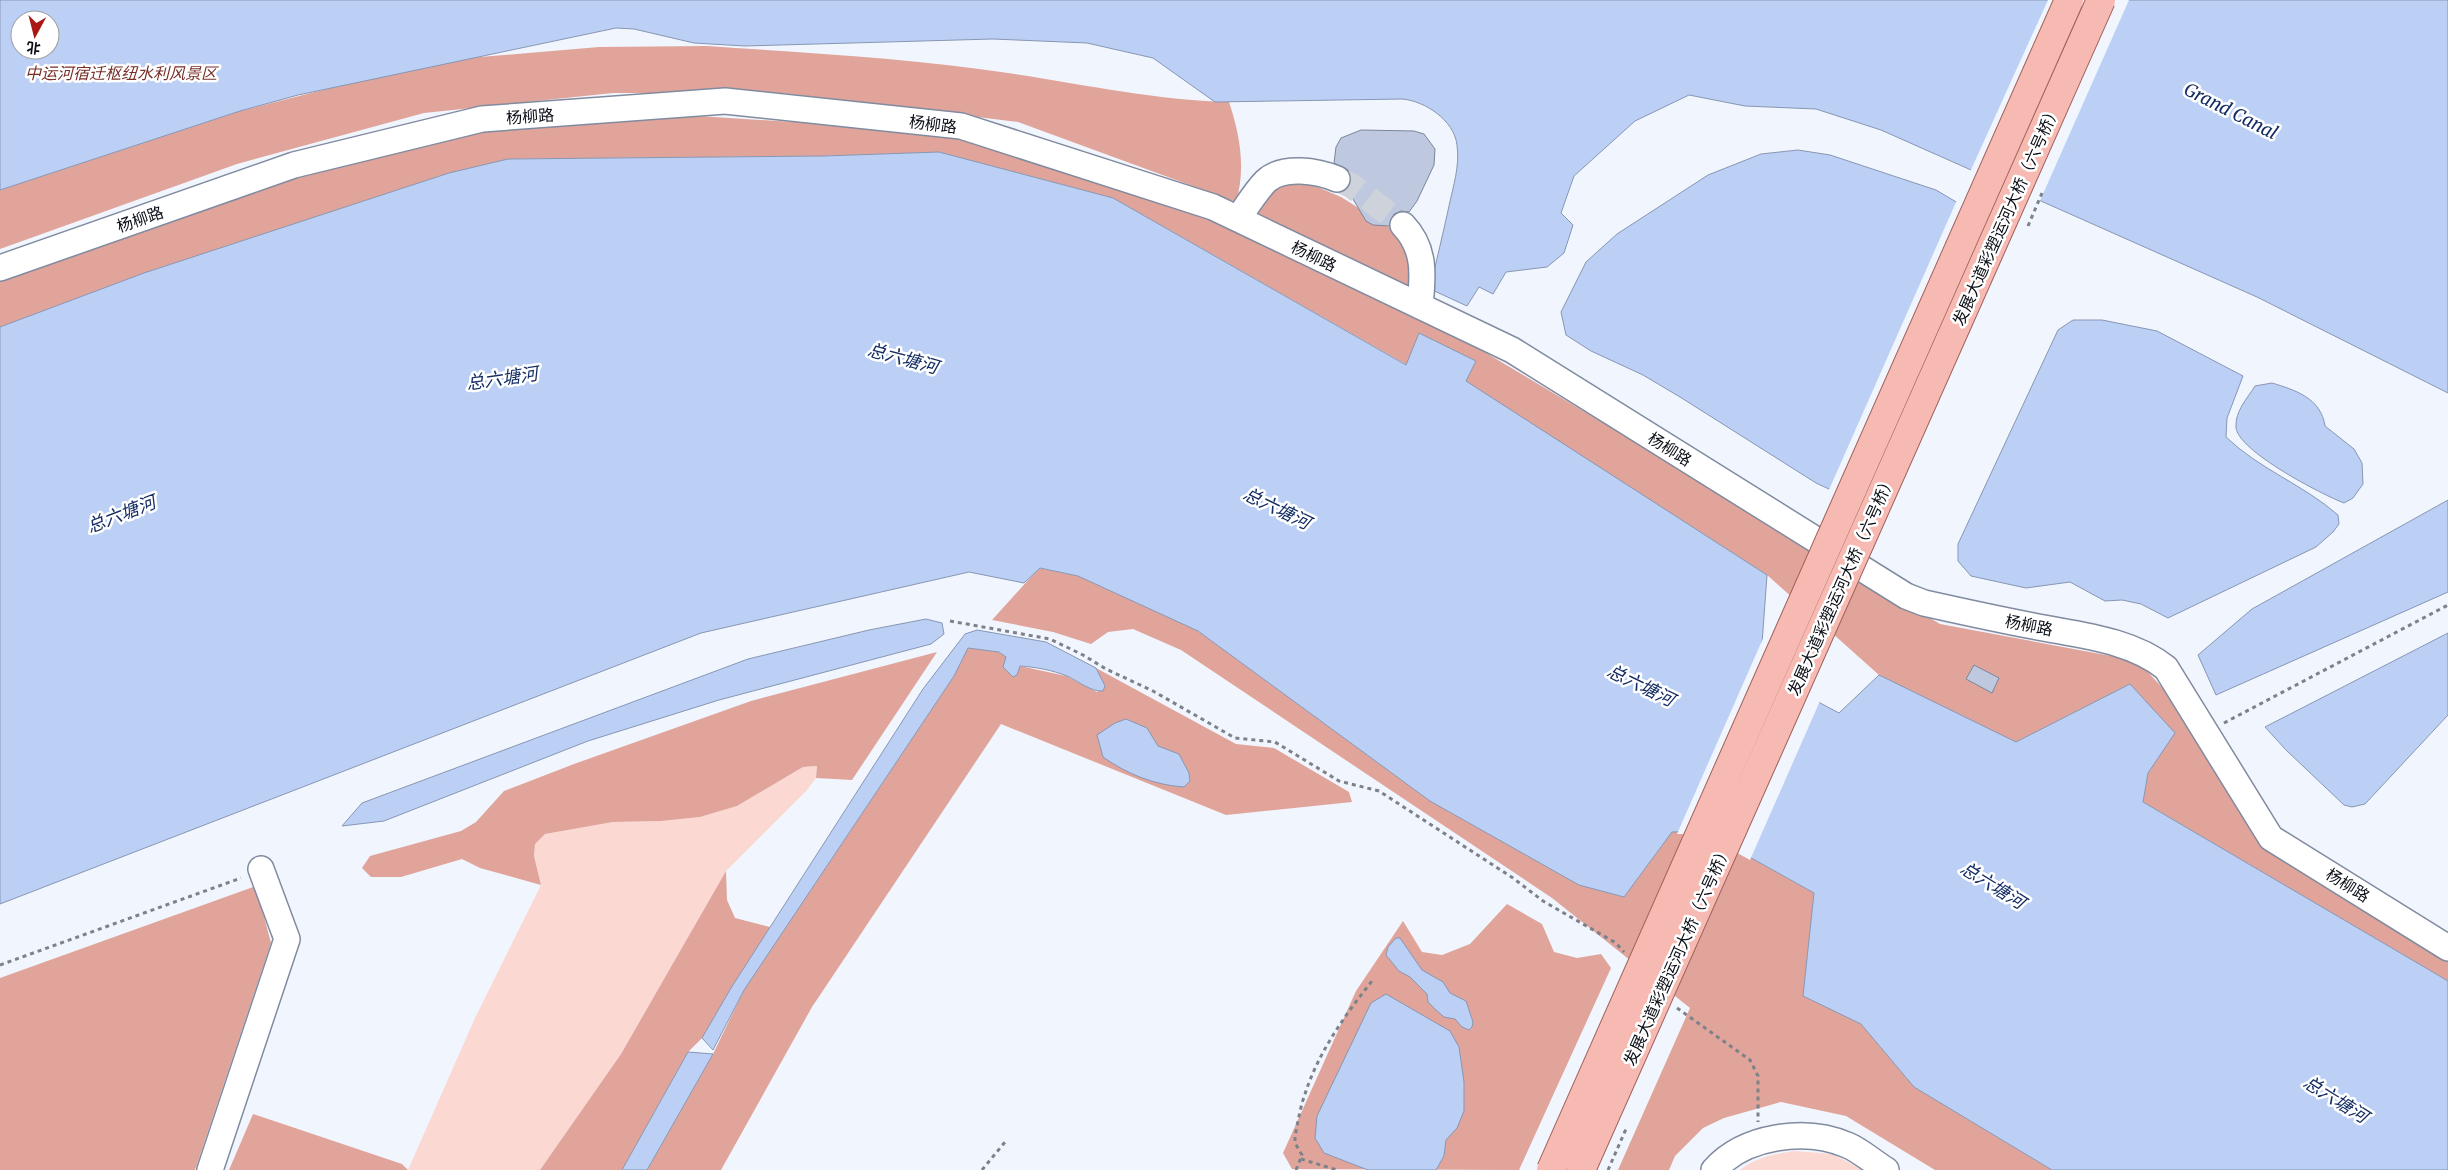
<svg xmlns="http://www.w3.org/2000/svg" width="2448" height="1170" font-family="Merriweather,'Noto Sans SC',serif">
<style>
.green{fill:#fcd8d3}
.forest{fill:#e0a49b}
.water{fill:#bcd0f6;stroke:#8796b2;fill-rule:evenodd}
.pier{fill:#f1f5fe}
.building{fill:#bec9df;stroke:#7b869a}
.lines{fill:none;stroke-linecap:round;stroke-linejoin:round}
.minor-tunnel{stroke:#ced2db;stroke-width:25;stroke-dasharray:25 12;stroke-linecap:butt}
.minor-casing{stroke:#818ba0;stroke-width:28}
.path{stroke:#7d8189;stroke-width:3;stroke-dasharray:4 4;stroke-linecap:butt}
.minor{stroke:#fff;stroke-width:25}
.major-bridge-casing{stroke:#a0605a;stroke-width:30;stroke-linecap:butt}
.path-bridge{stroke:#7d8189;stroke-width:3;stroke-dasharray:4 4;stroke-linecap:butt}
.major-bridge{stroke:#f6bab2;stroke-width:28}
.labels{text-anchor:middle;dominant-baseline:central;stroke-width:5;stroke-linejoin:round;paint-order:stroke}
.park-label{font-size:16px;font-style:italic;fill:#772f28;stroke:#fff}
.street-label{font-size:16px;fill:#0a0d15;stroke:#fff}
.water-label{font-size:18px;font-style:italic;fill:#142d64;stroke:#fff}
</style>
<rect width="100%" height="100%" fill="#f1f5fe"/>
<path class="green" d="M817 766 816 778 807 790 726 871 621 1054 540 1170H408L475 1018 541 885 534 856 535 844 545 834 613 822 661 821 700 817 737 806 803 767Z
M1795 1151 1832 1154 1864 1170H1740C1756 1157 1775 1154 1795 1151Z"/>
<path class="forest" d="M707 46C807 53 908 58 1008 73 1082 84 1154 100 1229 102 1240 135 1246 168 1236 202L1018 122 782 93H613L424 113 237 164 0 249V190L240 111 358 81 468 58 599 47Z
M698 116 953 132 1225 223 1426 317 1940 624 2138 661 2167 693 2257 837 2448 950V981L2143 802 2148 773 2174 733 2130 684 2016 742 1879 675 1767 575 1465 381 1476 361 1419 334 1407 365 1113 198 939 152 824 156 508 159 449 173 144 273 0 327V275L234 195 443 140 519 126Z
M1290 182 1315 186 1341 197 1397 232 1408 242 1416 291 1250 215 1266 192Z
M1039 568 1078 576 1198 631 1430 801 1579 885 1624 897 1672 832 1703 831 1814 893 1803 996 1861 1024 1914 1087 2052 1170H1935L1846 1116 1781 1102 1724 1118 1703 1128 1675 1156 1669 1170H1618L1690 1008 1552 898 1181 650 1133 629 1108 632 1091 644 1053 632 992 620Z
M968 648 999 652 1020 666 1066 676 1097 692 1105 686 1096 668 1236 744 1274 748 1349 792 1352 802 1226 815 1001 724 812 1007 721 1170H647L713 1054 744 990 954 676Z
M937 652 852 780 816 778 817 766 803 767 737 806 700 817 661 821 613 822 545 834 535 844 534 856 541 885 480 868 462 859 401 877H371L362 868 370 856 461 831 476 822 504 791 574 764 751 701Z
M726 871 727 900 735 918 770 927 702 1038 688 1052 622 1170H540L621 1054Z
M256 886 271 943 195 1170H0V978Z
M1507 904 1542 924 1554 952 1577 958 1601 954 1611 968 1519 1170 1292 1169 1283 1153 1356 991 1403 921 1422 952 1442 955 1470 944Z
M253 1114 402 1164 408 1170H229Z"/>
<path class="water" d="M0 0H2448V393L2257 297 1881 130 1816 109 1745 106 1689 95 1635 121 1574 176 1561 213 1573 225 1564 253 1547 267 1506 272 1493 294 1479 287 1467 306 1430 289C1436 262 1443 234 1449 206 1453 187 1460 166 1457 145 1454 120 1425 101 1402 99L1215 102 1153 58 1087 43 993 39 745 46 694 43 634 29 616 28 298 95 240 111 0 190ZM20 20H50V50H20Z
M1798 150 1830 155 1936 190 2012 235 1891 518 1816 483 1680 397 1643 375 1591 351 1566 335 1561 312 1586 262 1617 234 1708 175 1761 154Z
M939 152 1113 198 1406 365 1419 333 1476 361 1466 381 1767 575 1760 671 1839 713 1879 675 2016 742 2130 684 2175 733 2148 773 2143 802 2448 981V1170H2052L1914 1087 1861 1024 1803 996 1814 893 1703 831 1672 832 1624 897 1579 885 1430 801 1198 631 1078 576 1040 568 1024 583 969 572 701 633 0 904V327L144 273 449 173 508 159 824 156Z
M2073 320H2102L2157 331 2243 376 2227 418 2226 437C2259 469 2304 485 2338 515L2339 524 2333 532 2316 547 2168 618 2141 604 2122 600 2105 601 2070 582 2026 588 1971 576 1958 561V544L2058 330Z
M2272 383C2295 390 2321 398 2325 426L2354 449 2362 463 2363 484 2353 498 2344 503C2323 495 2237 451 2236 427 2235 411 2247 399 2255 386Z
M2448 500V592L2216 695 2198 655 2252 609Z
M926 619 942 623 944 634 931 644 719 700 588 741 384 821 342 826 362 803 748 659 869 630Z
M977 630 1046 642 1096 668 1105 686 1103 691C1091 692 1078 681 1067 676 1052 670 1035 667 1020 666L1017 675 1013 677 1003 667 1006 657 999 652 968 648 954 676 744 990 713 1050 702 1038 731 988 923 689 965 634Z
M2448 633V715L2365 804 2352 807 2344 805 2286 750 2265 727Z
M1126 719 1147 728 1158 746 1179 754 1189 773 1190 781 1184 787C1154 785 1127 774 1103 757L1097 735 1115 723Z
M1396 938H1400L1422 970 1443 982 1450 993 1466 1001 1473 1022 1472 1027 1469 1030 1462 1027 1455 1019 1444 1017 1436 1010 1428 1002 1427 994 1410 977 1399 971 1386 955 1388 947Z
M1386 994 1450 1031 1459 1047 1464 1082V1111L1457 1128 1446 1140 1444 1156 1436 1170H1368L1324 1153 1315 1138 1317 1116 1371 1003Z
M688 1052 713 1054 647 1170H622Z"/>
<path class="pier" d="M2048 0H2129L2039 203 1970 172Z
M1957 200 2014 233V250L1893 519 1890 520 1828 492Z
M1765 634 1763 670 1820 701 1750 860 1703 834H1677Z"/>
<path class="building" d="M1361 130 1414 131 1424 134 1435 149 1434 165 1417 201 1409 212 1401 211 1394 214 1389 226 1373 225 1366 221 1347 189 1351 177 1348 170 1334 163 1336 147 1341 138Z
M1974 665 1999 678 1992 693 1966 679Z"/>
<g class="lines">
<path class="minor-tunnel" d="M1337 179 1352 186 1403 225"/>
<g class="minor-casing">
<path id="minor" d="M1238 219C1247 206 1255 192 1266 181 1283 165 1318 171 1337 179
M1403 225C1426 249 1423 276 1420 306
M0 268 294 165 482 119 725 101 961 126 1213 207 1512 350 1906 596 1924 603C1960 611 1996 619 2033 626 2077 635 2130 639 2166 668L2271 838 2448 948
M210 1170 287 939 261 869
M1714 1170C1744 1136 1805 1127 1847 1145 1860 1150 1873 1162 1886 1170"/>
</g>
<path class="path" d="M950 621 1050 639 1083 655 1106 669 1153 691 1235 738 1275 742 1339 781 1379 791 1513 878 1543 901 1616 943 1624 952
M2224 723 2448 605
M0 965 241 878
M1677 1008 1750 1060 1758 1076V1122
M1301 1159 1337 1170
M982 1170 1005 1142
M1296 1170 1302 1155 1295 1143V1136C1298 1122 1300 1108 1305 1094 1318 1053 1345 1015 1372 981"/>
<use href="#minor" class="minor"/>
<g class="major-bridge-casing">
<path id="major-bridge" d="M1551 1170 2069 0
M1581 1170 2101 0"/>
</g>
<path class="path-bridge" d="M2028 226 2042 193
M1608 1170 1626 1129"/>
<use href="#major-bridge" class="major-bridge"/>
</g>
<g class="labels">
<g class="park-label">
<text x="121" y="73">中运河宿迁枢纽水利风景区</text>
</g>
<g class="street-label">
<text transform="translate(530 116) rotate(-4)">杨柳路</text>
<text transform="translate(933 124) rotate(7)">杨柳路</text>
<text transform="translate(2006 215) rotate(-66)">发展大道彩塑运河大桥（六号桥）</text>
<text transform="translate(140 219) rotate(-19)">杨柳路</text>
<text transform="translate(1314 256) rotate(26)">杨柳路</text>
<text transform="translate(1670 449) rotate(32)">杨柳路</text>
<text transform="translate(1841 585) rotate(-66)">发展大道彩塑运河大桥（六号桥）</text>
<text transform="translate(2029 625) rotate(11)">杨柳路</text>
<text transform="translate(2348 885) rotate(32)">杨柳路</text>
<text transform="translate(1677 955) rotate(-66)">发展大道彩塑运河大桥（六号桥）</text>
</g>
<g class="water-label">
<text transform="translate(2231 111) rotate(27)">Grand Canal</text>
<text transform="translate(903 358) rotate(15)">总六塘河</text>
<text transform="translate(502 378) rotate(-8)">总六塘河</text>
<text transform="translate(1277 508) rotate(26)">总六塘河</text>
<text transform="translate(121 514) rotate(-21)">总六塘河</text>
<text transform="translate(1641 685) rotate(26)">总六塘河</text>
<text transform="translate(1993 885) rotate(32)">总六塘河</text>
<text transform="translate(2336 1099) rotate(32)">总六塘河</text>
</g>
</g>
<g transform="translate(35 35) rotate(187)"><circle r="24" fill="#ffffff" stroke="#9d9ea1"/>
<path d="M0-4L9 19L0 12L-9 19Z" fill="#aa1816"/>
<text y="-8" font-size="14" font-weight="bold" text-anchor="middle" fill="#0a0d15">北</text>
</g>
</svg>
